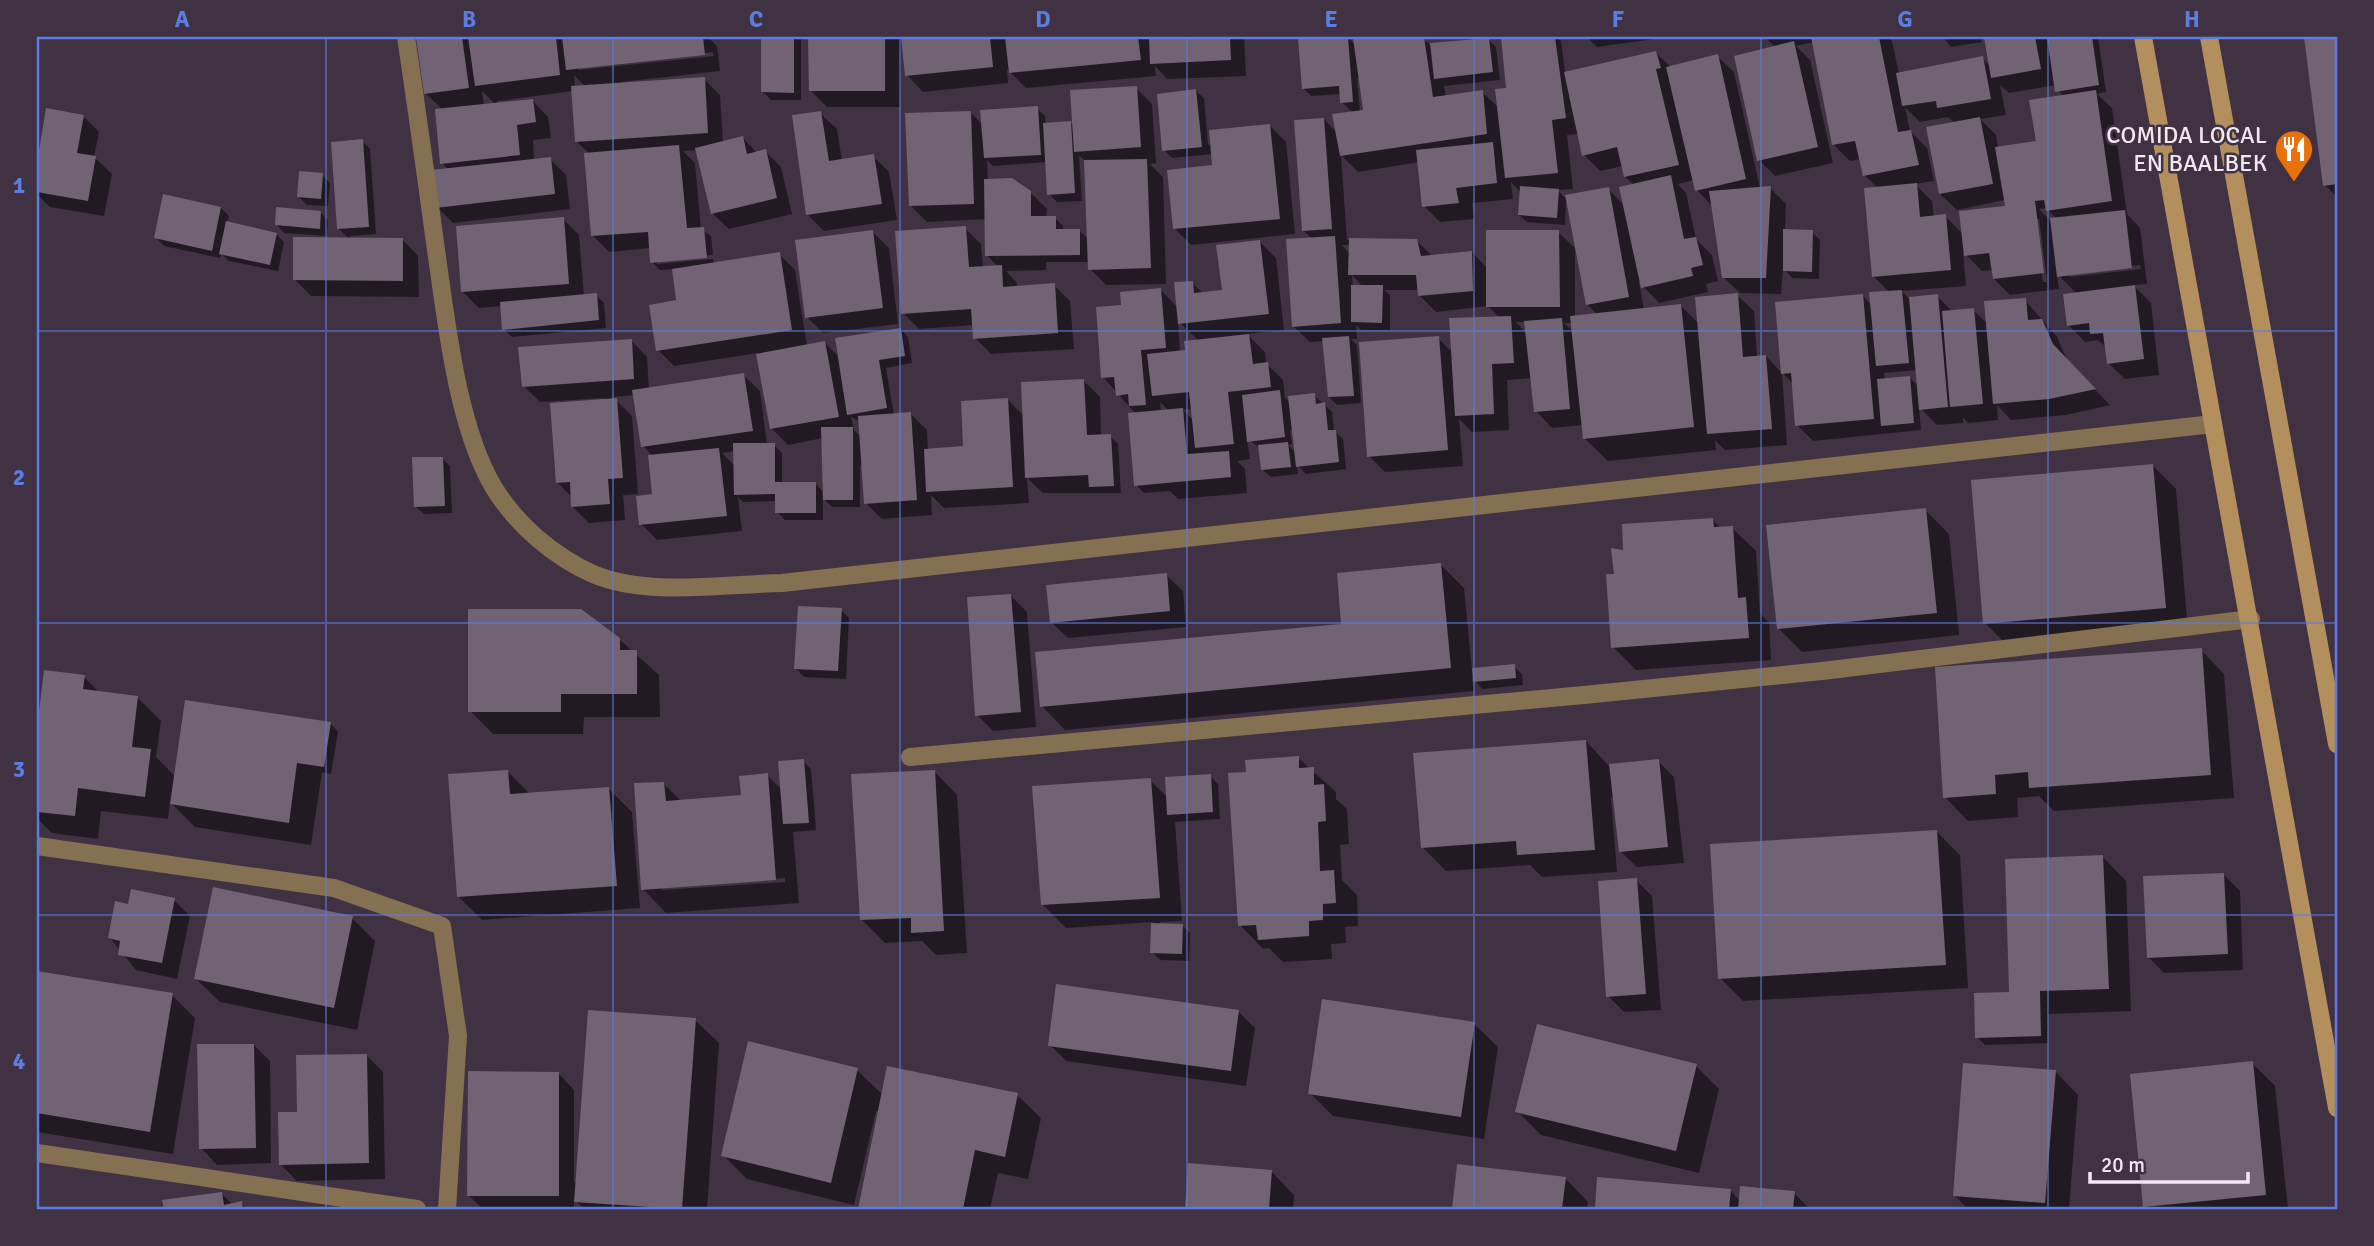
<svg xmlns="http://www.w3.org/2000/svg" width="2374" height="1246" font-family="Signika,sans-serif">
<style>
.shadow{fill:#0007;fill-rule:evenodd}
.building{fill:#726374}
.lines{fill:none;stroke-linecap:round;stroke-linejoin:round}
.minor{stroke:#867052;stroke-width:18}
.secondary{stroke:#b28f5d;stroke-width:18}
.grid{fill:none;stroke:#5d7ce0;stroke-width:2;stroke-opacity:0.55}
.labels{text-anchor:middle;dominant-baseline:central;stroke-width:5;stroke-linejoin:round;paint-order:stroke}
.poi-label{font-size:24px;fill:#f1e8f2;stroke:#403242;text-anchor:end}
.neatline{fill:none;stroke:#5d7ce0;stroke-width:2.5}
.grid-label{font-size:23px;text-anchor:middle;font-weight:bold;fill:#5d7ce0}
</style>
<rect width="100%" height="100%" fill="#403242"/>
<path class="shadow" d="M418 37H708L717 46 720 71 621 82V85L704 79 720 95 723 143 743 138 757 153 765 151 781 167 792 214 729 229 712 213 698 150 683 151 695 163 701 229 711 236 713 255 657 260V264L713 259 714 264 779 254 795 270 807 346 825 343 839 357 901 329 908 337 912 363 886 368 894 415 911 414 927 430 928 450 965 448 1007 399 1024 416 1084 381 1100 397 1101 436H1110L1118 444 1121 493H1043L1027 478 1029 503 944 508 931 495 932 515 882 519 866 503 863 465H860V507H832L823 498V520H785L777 512V501L743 502 738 497 742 531 657 540 641 524 654 496 653 457 643 446 635 395 613 397 632 416 638 494 623 495 625 520 589 523 573 507 572 497 557 482 604 398 540 402 524 386 631 340 647 357 649 389 743 375 760 391 767 445H774L782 453V484L815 483 824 493 823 438 788 445 772 429 758 353 674 366 658 350 678 302 674 269 660 270 652 262 651 248 609 252 593 236 590 154 577 142 573 91 498 101V104L532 100 548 117 551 138 533 140 534 160 550 159 566 175 570 209 453 223 437 207 449 170 442 163 443 110 425 93ZM713 52 714 56 579 70V67ZM574 75 586 87 575 88ZM482 91 495 104 484 106ZM851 417 860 421 861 437 854 430ZM735 451V466L722 453Z
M763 37H801V100H771L763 92Z
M810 37H1244L1246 76 1167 79 1155 66 1156 76 1026 88 1007 69 1008 83 923 92 907 75 903 39 901 40 900 107H827L810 90Z
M1347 37 1356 45 1355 40 1377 37H1420L1431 45 1488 39 1496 47 1500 80 1444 86 1446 97 1482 92 1499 108 1508 89 1503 39 1557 37 1561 41 1565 73 1656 53 1671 67 1717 56 1734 72 1760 188H1770L1786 204 1785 231 1812 232 1820 240 1819 279 1792 278 1783 268 1781 294 1740 293 1723 277 1713 207 1697 190 1694 180 1678 184 1686 193 1696 239 1712 255 1718 281 1706 284 1708 292 1659 303 1639 282 1644 310 1681 306 1700 325 1737 295 1754 311 1757 357 1766 356 1782 373 1787 445 1725 450 1715 440 1716 450 1608 461 1584 438 1583 425 1552 428 1536 411 1532 378 1507 380 1509 430 1472 432 1459 419 1463 466 1385 472 1369 456 1438 338 1453 353 1500 318 1488 306 1436 312 1419 295V290H1385L1390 295V330H1361L1356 325 1357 339H1351L1357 345 1361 403 1337 405 1329 397 1325 341 1310 342 1293 326 1312 239 1303 230 1324 119 1337 133 1353 113 1342 102 1341 94 1311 96 1303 88 1300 41ZM1357 78H1360L1365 111 1360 112ZM1579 134 1584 155 1600 171 1623 166 1625 177 1634 185 1625 206 1608 189 1564 197 1558 190 1573 189 1567 135ZM1341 155 1358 172 1419 162 1424 206 1440 222 1474 219 1472 203 1513 199 1511 182 1521 193 1519 215 1527 222 1565 225 1566 200 1587 304 1598 315 1575 317V248L1558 232 1488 269 1472 252 1433 257 1416 240H1347ZM1342 245H1350V254ZM1352 275 1363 287H1353ZM1516 322H1526L1527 334ZM1564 323H1573L1574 332Z
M1587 37H1654V39L1597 47Z
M1765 37H1888L1892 41 1899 74 1982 58 1991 67 1985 37H2098L2106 92 2097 94 2112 108 2127 214 2140 228 2147 284 2133 285 2151 303 2159 375 2125 379 2108 363 2107 348 2098 340 2085 342 2068 325 2077 294 2057 274 2059 289 2010 295 1994 279 1993 270 1982 271 1963 252 1966 286 1902 291 1909 299 1937 296 1953 312 1973 310 1988 324 2025 300 2057 337 2068 362 2110 405 2066 415 2011 420 1997 405 1998 420 1968 423 1963 417V423L1937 425 1919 407 1921 430 1813 441 1797 425 1793 384 1783 373 1863 296 1872 306 1889 292 1873 276 1878 188 1864 175 1861 159 1850 161 1834 145 1814 42 1796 46 1810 60 1833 163 1775 176 1759 160 1776 48ZM2000 85 2009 93 2056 85 2063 97 2038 143 1998 148 1996 135 1980 119 2006 115ZM1905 107 1920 122 1948 117 1955 123 1940 194 1957 210 2005 200 2008 207 1963 234 1945 216 1934 217 1932 201 1915 184 1934 181 1927 148 1910 131ZM2047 208 2048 210 2057 219 2050 220 2039 209ZM2035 219H2039L2047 282H2043ZM2140 265 2141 269 2070 277V273ZM1917 370 1919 387 1909 377 1885 380 1884 373Z
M1943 37H1981L1982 42 1951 47Z
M2306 37H2337V197L2325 185Z
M1136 88 1152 104 1156 163 1150 164 1163 177 1166 284 1106 285 1090 269 1089 262H1046V270L1006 271 1017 283V287L1054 285 1070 301 1074 349 991 354 975 338 974 325 919 329 903 313 965 228 981 244 983 268 998 267 987 255V219L927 222 911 206 970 112 983 125 1037 108 1045 116 1046 125 1070 123 1074 127ZM1079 155 1086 162 1089 240 1079 230 1063 231V226L1055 218H1046L1047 209 1030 192 988 180 987 160 993 166 1047 162 1049 194 1057 202 1082 201Z
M1196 91 1204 98 1208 145 1270 126 1286 142 1295 234 1191 245 1175 229 1214 167 1213 154 1172 158 1164 150Z
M48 110 83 116 99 132 94 157 112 174 104 216 50 207 37 194V173Z
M820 113 837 129 842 161 873 156 889 172 897 220 824 231 808 215Z
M362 141 370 149 376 234 350 236V239H402L418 256 419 297 311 296 294 279 349 239 339 229Z
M322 175 330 183 328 206 307 205 299 197Z
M221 208 229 216 227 223 276 234 284 242 278 271 229 261 221 253 220 258 164 246 156 238Z
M320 212 328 220 327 236 284 233 277 225Z
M563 219 579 235 584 296 596 295 604 303 606 328 512 337 504 330 502 306 479 308 463 292Z
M873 232 889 248 898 324 823 333 807 317Z
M1260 242 1276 258 1284 330 1247 334 1265 352 1266 363 1283 380 1285 398 1291 403 1314 395 1332 412 1334 431 1343 439 1346 469 1306 474 1297 465 1298 474 1271 477 1263 470 1260 448 1247 439 1250 459 1237 461 1245 469 1247 493 1178 499 1170 491 1144 493 1136 485V414L1103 377 1123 307 1161 290 1178 308 1192 283 1204 294 1224 291ZM1178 321 1199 341 1187 352H1180ZM1160 402 1169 411 1161 412ZM1192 409 1194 421 1183 410ZM1290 430H1294L1296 453 1288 445 1292 444Z
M442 458 450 466 452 513 424 514 416 507Z
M2153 466 2176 489 2188 631 2008 646 1985 623Z
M1925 510 1949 534 1959 635 1802 652 1779 629Z
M1712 519 1721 528H1732L1756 551 1760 614 1769 622 1771 660 1636 670 1613 647 1616 576 1625 553Z
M1441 565 1464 588 1472 670 1514 666 1522 674 1523 685 1483 689 1472 678 1474 691 1065 730 1042 706 1343 625Z
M1166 575 1183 591 1186 627 1068 638 1051 622Z
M1010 595 1027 612 1036 727 993 731 977 715Z
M841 610 849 618 846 679 804 677 796 669Z
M619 639 659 675 660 717H584L583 734H493L470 711Z
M2201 650 2224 674 2234 798 2054 811 2039 796 2017 798 2018 817 1968 821 1945 797Z
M45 672 84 677 99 692 137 697 161 721 156 757 175 776 331 724 338 732 331 774 322 772 311 845 195 827 170 802 168 819 101 811 98 839 52 833 37 818V742Z
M1586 741 1609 766 1658 761 1674 777 1684 863 1637 867 1620 851 1615 797 1611 798 1617 872 1542 877 1530 865 1446 871 1422 847Z
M1298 758 1336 792V799L1347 809 1349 844 1340 845 1342 880 1357 895 1358 926 1345 927 1346 943 1331 944 1332 959 1283 962 1269 948 1263 949 1240 925 1248 774Z
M803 761 811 769 816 830 793 832 799 903 666 913 643 889 663 783 682 802 743 797 767 775 782 790ZM785 878V882L662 890V887Z
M507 771 531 795 609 789 632 812 640 908 482 920 459 897Z
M934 771 957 795 967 953 936 955 922 941 885 943 862 920Z
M1210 776 1218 784 1220 819 1175 822 1182 921 1160 922V925H1182L1190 933 1189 961 1160 960 1152 952 1153 922 1066 928 1043 905 1150 780 1168 798Z
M1937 832 1960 855 1968 988 1743 1001 1720 978Z
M2103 857 2126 881 2131 1011 2048 1014V1043L1985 1045 1977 1037 2011 994Z
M2223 874 2240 891 2243 970 2164 973 2148 957Z
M1636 880 1652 896 1661 1010 1624 1012 1608 996Z
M174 900 190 916 177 979 136 970 110 938 130 906Z
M352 918 375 941 357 1030 220 1002 196 979Z
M37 973 172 995 195 1018 173 1154 37 1132Z
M1239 1012 1255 1028 1246 1086 1066 1061 1050 1045Z
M695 1020 719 1043 707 1209H584L574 1199V1209H483L469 1196 558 1073 574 1090V1182H577Z
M1474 1024 1498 1047 1484 1139 1333 1116 1310 1093Z
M254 1045 270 1061 271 1163 217 1165 201 1148Z
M367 1056 383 1072 385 1179 297 1181 281 1165 299 1114Z
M2252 1063 2275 1086 2288 1209H2147L2145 1207Z
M1696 1066 1719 1089 1699 1173 1541 1135 1517 1111Z
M857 1070 883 1095H1017L1041 1118 1028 1179 998 1173 990 1209H860L880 1111H876L854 1205 747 1179 723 1155Z
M2055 1071 2078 1095 2069 1209H1968L1955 1196Z
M1190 1165 1271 1171 1294 1195 1293 1209H1187Z
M1458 1166 1565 1178 1588 1202 1587 1209H1454Z
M1599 1179 1730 1190 1740 1201 1794 1193 1810 1209H1596Z
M221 1193 233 1205 241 1203 247 1209H165L164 1202Z"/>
<path class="building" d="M416 37H462L469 88 424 94Z
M468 37H556L560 75 475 86Z
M562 37H703L705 55 566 70Z
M761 37H794V93L761 92Z
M808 37H885V91H809Z
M901 37H990L993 67 905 76Z
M1005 37H1138L1141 60 1009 73Z
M1149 37H1230L1231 60 1150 64Z
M1348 37 1353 102 1340 103 1339 86 1302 89 1298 39Z
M1365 37H1424L1433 97 1483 90 1487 134 1340 156 1332 114 1363 110 1353 38Z
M1501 37H1555L1566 118 1552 120 1558 173 1505 178 1495 89 1506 88Z
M1811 37H1879L1898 132 1911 130 1919 165 1863 176 1855 141 1832 145Z
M1984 37H2035L2041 69 1991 78Z
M2047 37H2092L2099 85 2055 92Z
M2304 37H2337V184L2323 186Z
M1489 38 1493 72 1434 79 1430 43Z
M1794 41 1818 147 1757 161 1734 56Z
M1656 51 1661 68 1656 69 1679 165 1624 177 1617 147 1582 156 1564 72Z
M1718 54 1746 179 1695 191 1666 67Z
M1983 56 1991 99 1937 108 1936 101 1902 106 1896 73Z
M705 77 708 133 575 142 571 86Z
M1137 86 1141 147 1074 152 1070 90Z
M1196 89 1202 147 1162 151 1157 94Z
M2096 90 2112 201 2046 211 2044 200 2035 201 2044 273 1993 279 1989 253 1964 256 1959 211 2005 206 1995 147 2036 141 2029 100Z
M533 99 536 122 517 125 520 155 440 164 435 109Z
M1038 106 1041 155 984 158 980 110Z
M46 108 84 115 77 153 96 156 88 201 37 192V163Z
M821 111 829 161 874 154 882 204 806 215 792 115Z
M971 111 974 204 909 206 905 113Z
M1980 117 1993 184 1939 194 1926 127Z
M1324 118 1332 229 1302 231 1294 120Z
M1071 121 1075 193 1047 195 1043 123Z
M1270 124 1280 219 1173 229 1167 170 1212 165 1209 130Z
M743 136 747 154 766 149 777 198 711 214 695 148Z
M363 139 369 227 337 229 331 142Z
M1493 142 1497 183 1456 188 1459 203 1422 207 1416 150Z
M679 145 687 228 704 227 707 258 650 263 648 232 591 236 584 153Z
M551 157 555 194 435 208 431 170Z
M1147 159 1151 268 1088 270 1084 160Z
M299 171 323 173 321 199 297 197Z
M1671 175 1684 239 1696 237 1703 265 1691 268 1693 276 1641 288 1619 187Z
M1012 178 1031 191V216H1056V229H1080V255L985 256 984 179Z
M1917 183 1920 217 1946 214 1951 270 1872 277 1864 188Z
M1520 186 1559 189 1557 218 1518 215Z
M1771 186 1766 278H1722L1709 191Z
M1609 187 1629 297 1586 305 1565 195Z
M163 194 221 207 212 251 154 238Z
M276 207 321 211 320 229 275 225Z
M2125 210 2132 268 2057 277 2050 218Z
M564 217 569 284 461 292 456 226Z
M226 221 277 233 270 265 219 254Z
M966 226 969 267 1002 265 1003 287 1055 283 1058 333 973 339 971 309 901 314 895 231Z
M1783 229 1813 230 1812 272 1783 271Z
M873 230 883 308 805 318 795 240Z
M1486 230H1559L1560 307H1486Z
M1335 236 1341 323 1292 327 1286 239Z
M293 237 403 238V281L293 280Z
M1349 238 1417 239 1421 256 1472 251 1473 291 1418 296 1416 275H1348Z
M1260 240 1269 314 1178 324 1174 282 1193 281 1194 293 1222 290 1216 245Z
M780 252 792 330 656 351 649 305 676 300 672 269Z
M1351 285H1383L1382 323 1351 322Z
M2135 285 2144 359 2107 364 2103 333 2090 334 2089 323 2067 326 2063 294Z
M1161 288 1166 348 1141 350 1146 405 1129 406 1128 394 1116 396 1114 377 1101 378 1096 307 1121 305 1120 292Z
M1902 290 1909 363 1876 366 1869 292Z
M597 293 599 320 502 330 500 302Z
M1738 293 1743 357 1766 355 1772 429 1707 434 1695 297Z
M1863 294 1874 419 1795 426 1791 373 1781 374 1775 302Z
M1938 294 1948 407 1919 410 1909 297Z
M2026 298 2028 320 2042 319 2053 344 2096 389 2049 399 1993 404 1984 301Z
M1681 304 1694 427 1583 439 1570 316Z
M1974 308 1983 404 1950 407 1942 311Z
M1511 316 1514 363 1492 364 1494 414 1455 416 1449 318Z
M1562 318 1570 409 1534 412 1524 321Z
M901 328 905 356 879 360 887 408 847 415 835 338Z
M1249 334 1253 364 1268 362 1271 387 1228 392 1234 444 1195 448 1189 392 1152 396 1147 354 1185 350 1184 341Z
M1349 336 1354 396 1328 397 1322 338Z
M1439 336 1448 450 1367 457 1359 342Z
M632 339 634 379 522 387 518 347Z
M825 341 839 417 770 429 756 354Z
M744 373 753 431 641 447 632 390Z
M1910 376 1914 423 1881 426 1877 379Z
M1084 379 1087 435 1111 434 1114 486 1089 487 1088 475 1025 478 1021 382Z
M1280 390 1285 437 1247 442 1242 395Z
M1315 393 1316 404 1325 402 1328 430H1336L1339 462 1296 467 1288 396Z
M617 398 623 478 608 479 610 504 571 507 570 482 556 483 550 403Z
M1008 398 1013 487 926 492 924 449 963 446 961 401Z
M1183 408 1187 454 1229 451 1231 477 1134 486 1128 413Z
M911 412 917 500 864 504 858 416Z
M821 427H853V500H823Z
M1288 442 1291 467 1261 470 1258 445Z
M733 443H775V482H816V513H775V494L734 495Z
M719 448 727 516 639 525 636 496 652 494 648 455Z
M412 457H443L445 506 414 507Z
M2153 464 2166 608 1983 624 1971 480Z
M1926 508 1937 613 1777 629 1766 525Z
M1713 518 1714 527 1733 526 1738 598 1746 597 1749 638 1611 648 1606 574H1614L1611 548 1623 550 1622 524Z
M1441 563 1451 668 1040 707 1035 652 1341 624 1337 573Z
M1167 573 1170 611 1050 623 1046 585Z
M1011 594 1021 712 975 716 967 597Z
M798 606 842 608 838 671 794 669Z
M468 609H581L620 638V650H637V694H561V712H468Z
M2202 648 2211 775 2029 788 2028 772 1995 775 1996 794 1943 798 1935 667Z
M1515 664 1516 678 1473 682 1472 668Z
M44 670 85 675 83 689 138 696 132 747 151 749 145 797 78 788 75 816 37 812V728Z
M185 700 331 722 324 767 297 763 289 823 170 804Z
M1586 740 1595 850 1517 855 1516 841 1421 848 1413 753Z
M1299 756V768L1314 767V785L1324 784 1326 821 1318 822 1320 871 1334 870 1336 903 1323 904V920L1309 921V936L1258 940 1256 925 1238 926 1228 773 1246 772 1245 760Z
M804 759 809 823 783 824 778 761Z
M1659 759 1668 847 1619 852 1609 764Z
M508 770 510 794 609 787 617 886 457 897 448 774Z
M935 770 944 931 911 933V918L860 920 851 774Z
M768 773 776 880 641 890 634 783 664 782 666 801 741 795 739 776Z
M1211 774 1213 812 1167 815 1165 777Z
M1151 778 1160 898 1041 905 1032 786Z
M1937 830 1946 965 1718 979 1710 844Z
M2103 855 2109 989 2040 991 2041 1036 1975 1038 1974 993 2009 992 2005 859Z
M2224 873 2228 954 2147 958 2143 876Z
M1637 878 1646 994 1606 997 1598 881Z
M213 887 353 916 334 1008 194 979Z
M131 889 175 898 162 963 118 955 120 941 108 938 115 901 128 904Z
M1151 923 1183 924 1182 954 1150 953Z
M37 971 173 993 150 1132 37 1113Z
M1056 984 1239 1010 1231 1071 1048 1046Z
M1322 999 1475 1022 1461 1117 1308 1094Z
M588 1010 696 1018 682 1209 574 1202Z
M1537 1024 1697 1064 1676 1151 1515 1112Z
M748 1041 858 1068 831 1183 721 1156Z
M197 1044H254L256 1148 199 1149Z
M367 1054 369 1163 279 1165 278 1112H297L296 1055Z
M2253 1061 2266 1195 2143 1207 2130 1074Z
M1963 1063 2056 1070 2045 1203 1953 1196Z
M887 1066 1018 1093 1005 1157 975 1150 963 1209H858Z
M468 1071 559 1072V1196H467Z
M1188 1163 1272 1170 1269 1209H1185Z
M1457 1164 1566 1177 1562 1209H1452Z
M1597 1177 1731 1189 1729 1209H1595Z
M1740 1186 1795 1191 1793 1209H1738Z
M222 1192 224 1205 242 1201 243 1209H164L162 1200Z"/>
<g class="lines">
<path class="minor" d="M406 37C417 110 427 184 437 257 447 327 458 428 494 488 517 525 553 556 593 574 647 597 723 584 782 583L2213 424
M910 757 1584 695 1822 671 2251 619
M37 846 334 888 442 926 458 1036 447 1209
M37 1153 417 1209"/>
<path class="secondary" d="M2143 37 2337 1108
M2209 37 2337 744"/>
</g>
<path class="grid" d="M326 37V1209M613 37V1209M900 37V1209M1187 37V1209M1474 37V1209M1761 37V1209M2048 37V1209M37 331H2337M37 623H2337M37 915H2337"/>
<defs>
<g id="restaurant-pin" transform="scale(2.0125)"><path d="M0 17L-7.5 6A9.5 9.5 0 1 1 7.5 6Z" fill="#e8710a" stroke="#403242"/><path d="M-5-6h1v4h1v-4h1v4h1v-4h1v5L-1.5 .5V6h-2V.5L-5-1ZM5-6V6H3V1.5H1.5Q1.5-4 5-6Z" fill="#fff"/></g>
</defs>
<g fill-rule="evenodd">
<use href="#restaurant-pin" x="2294" y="149"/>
</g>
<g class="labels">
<g class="poi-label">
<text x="2267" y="135">COMIDA LOCAL<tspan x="2267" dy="28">EN BAALBEK</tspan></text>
</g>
</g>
<rect width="2374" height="1246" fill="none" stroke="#403242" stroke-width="77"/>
<path d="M2090 1172v10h158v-10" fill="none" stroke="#f1e8f2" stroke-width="3.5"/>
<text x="2101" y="1172" font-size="21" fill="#f1e8f2" stroke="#403242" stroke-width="5" paint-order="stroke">20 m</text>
<rect x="38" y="38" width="2298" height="1170" class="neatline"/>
<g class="grid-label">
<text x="182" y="27">A</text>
<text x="469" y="27">B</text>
<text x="756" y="27">C</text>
<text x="1043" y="27">D</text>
<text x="1331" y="27">E</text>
<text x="1618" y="27">F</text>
<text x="1905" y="27">G</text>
<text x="2192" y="27">H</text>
<text x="19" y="193">1</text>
<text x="19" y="485">2</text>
<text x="19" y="777">3</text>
<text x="19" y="1069">4</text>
</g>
</svg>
